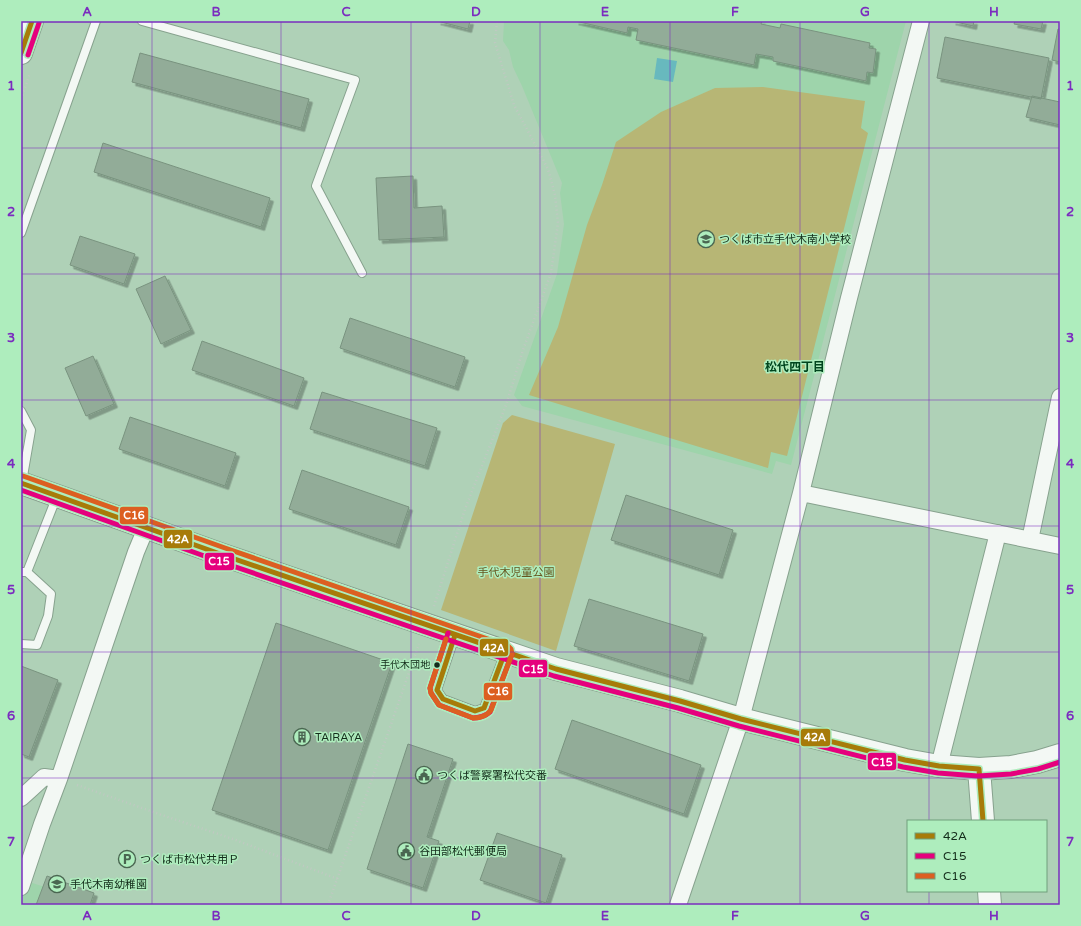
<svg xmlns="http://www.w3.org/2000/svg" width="1081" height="926" font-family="'Varela Round','Noto Sans JP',sans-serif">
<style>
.built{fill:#9ed4ab}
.green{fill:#b7b675}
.water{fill:#68b9be}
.building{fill:#92ac98;stroke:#79937f;filter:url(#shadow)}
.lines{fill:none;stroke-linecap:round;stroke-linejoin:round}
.lane-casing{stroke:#87a28e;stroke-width:10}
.street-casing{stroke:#87a28e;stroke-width:18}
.secondary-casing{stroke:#87a28e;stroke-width:24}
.highway-casing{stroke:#87a28e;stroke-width:24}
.path{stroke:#c0c9c2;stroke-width:2.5;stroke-dasharray:1 3;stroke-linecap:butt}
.lane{stroke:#f3f8f4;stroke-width:8}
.street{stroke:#f3f8f4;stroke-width:16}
.secondary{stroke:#f3f8f4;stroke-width:22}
.highway{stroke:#f3f8f4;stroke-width:22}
.bus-1-casing{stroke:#aeedbd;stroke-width:8}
.bus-2-casing{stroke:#aeedbd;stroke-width:8}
.bus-3-casing{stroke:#aeedbd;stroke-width:8}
.bus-1{stroke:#a77b09;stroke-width:5}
.bus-2{stroke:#e5007d;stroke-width:5}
.bus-3{stroke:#dc5f21;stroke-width:5}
.grid{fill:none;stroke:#7b2cbf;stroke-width:1;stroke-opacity:0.55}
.bus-dot{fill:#132c1a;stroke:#aeedbd;stroke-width:1.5}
.labels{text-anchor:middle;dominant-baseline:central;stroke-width:3;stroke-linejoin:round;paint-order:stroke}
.bus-label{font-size:10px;fill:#132c1a;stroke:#aeedbd;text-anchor:end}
.poi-label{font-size:11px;fill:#132c1a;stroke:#aeedbd;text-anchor:start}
.park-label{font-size:11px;fill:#66551e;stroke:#aeedbd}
.neighbourhood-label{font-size:12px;font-weight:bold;fill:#00451e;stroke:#aeedbd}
.line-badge{stroke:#aeedbd;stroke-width:1.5}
.badge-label{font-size:11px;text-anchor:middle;font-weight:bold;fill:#fff}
.neatline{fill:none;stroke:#7b2cbf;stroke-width:1.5}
.grid-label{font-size:13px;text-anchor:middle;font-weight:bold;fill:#7b2cbf}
</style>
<defs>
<filter id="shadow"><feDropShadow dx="3.5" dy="3.5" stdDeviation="0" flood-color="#0004"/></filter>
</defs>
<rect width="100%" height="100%" fill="#afd1b7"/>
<path class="built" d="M504 21H906L791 465 776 461 772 474 522 406 514 395 557 274 564 224 560 193 562 183 522 86 513 67 509 50 503 41Z
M23 880 101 905H21V887Z"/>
<path class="green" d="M763 87 865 101 861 128 868 133 787 456 771 452 768 468 529 395 558 327 587 225 602 185 616 142 661 112 715 88Z
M512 415 615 444 556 651 441 610 503 423Z"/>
<path class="water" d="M657 58 677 61 673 82 654 79Z"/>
<path class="building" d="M437 21H470L468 29Z
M575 21H762L761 24 780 28 781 24 870 43 869 48 876 49 873 73 867 72 866 81 773 61V57L756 54 754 65 636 40 638 29 628 27 627 33Z
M952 21H974L973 26Z
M1015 21H1043L1041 29 1014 24Z
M1058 29H1060V62L1052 60Z
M945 37 1049 58 1041 99 937 78Z
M140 53 309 99 301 128 132 82Z
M1032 96 1060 102V125L1026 117Z
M103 143 270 198 261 227 94 172Z
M413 176 414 208 442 206 444 237 379 240 376 178Z
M80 236 135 254 124 284 70 265Z
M165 276 191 330 161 344 136 289Z
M350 318 465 357 455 387 340 348Z
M202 341 304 378 294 406 192 370Z
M93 356 114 404 86 416 65 368Z
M322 392 437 428 425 466 310 429Z
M130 417 236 453 225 486 119 449Z
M302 470 409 507 396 545 289 509Z
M626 495 733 530 719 575 611 540Z
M589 599 703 634 689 681 574 646Z
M276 623 392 663 328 850 212 810Z
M21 666 58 680 29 757 21 754Z
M572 720 701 765 684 814 555 769Z
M408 744 453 759 427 837 439 841 423 888 367 869Z
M497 833 562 855 546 903 480 880Z
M47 876 94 893 90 905H36Z"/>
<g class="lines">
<g class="lane-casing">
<path id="lane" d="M142 21 355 80 316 186 362 273
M21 233 96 21
M21 411 31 430 22 482
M21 572H27L51 594 48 616 37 645 21 644
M27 572 57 496
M455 636 437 690 443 699 475 711 484 708 505 653"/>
</g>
<g class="street-casing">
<path id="street" d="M801 493 1060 546
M1030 540 1060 397
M939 766 998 533
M21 798 31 789 44 777 59 779
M21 887 42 824 59 779 136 552 146 528
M678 905 741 719 801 493 849 298 921 21"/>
</g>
<g class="secondary-casing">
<path id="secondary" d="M21 483 223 555 556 669 680 701 741 719 905 760 939 766 979 769 1011 767 1037 762 1060 755
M979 769 983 821
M989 891 990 905"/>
</g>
<g class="highway-casing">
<path id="highway" d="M21 53 32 21"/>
</g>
<path class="path" d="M21 99 30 73
M434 606 465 509 506 405 523 350 551 273 558 223 555 195 548 169 514 105 495 43 497 21
M77 785 159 814 233 839 338 879
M328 905 419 644"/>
<use href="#lane" class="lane"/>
<use href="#street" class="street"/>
<use href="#secondary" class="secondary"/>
<use href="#highway" class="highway"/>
<g class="bus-1-casing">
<path id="bus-1" d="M21 53 32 21
M21 483 223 555 556 669 680 701 741 719 905 760 939 766 979 769
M455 635 437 690 443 699 475 711 484 708 505 652
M979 769 983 821"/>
</g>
<g class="bus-2-casing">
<path id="bus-2" d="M28 55 39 23
M21 490 221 562 554 676 678 708 739 726 903 767 938 773 978 776 1011 774 1038 769 1060 762
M448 633 430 688 431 693 439 705 473 718C478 718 486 716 490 712L512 654"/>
</g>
<g class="bus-3-casing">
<path id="bus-3" d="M23 476 225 548 508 646 511 649 512 654 491 710C487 716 479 718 473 718L439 705 431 693 430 688 446 639"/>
</g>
<use href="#bus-1" class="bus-1"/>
<use href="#bus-2" class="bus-2"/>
<use href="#bus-3" class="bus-3"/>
</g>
<path class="grid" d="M152 21V905M281 21V905M411 21V905M540 21V905M670 21V905M800 21V905M929 21V821M21 148H1060M21 274H1060M21 400H1060M21 526H1060M21 652H1060M21 778H1060M929 891V905"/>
<defs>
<g id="school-ring" transform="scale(0.9)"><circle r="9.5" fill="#aeedbd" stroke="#4a6651" stroke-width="1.5"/><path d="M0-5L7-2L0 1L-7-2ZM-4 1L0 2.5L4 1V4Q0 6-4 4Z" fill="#4a6651"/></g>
<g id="building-ring" transform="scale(0.9)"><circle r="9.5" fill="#aeedbd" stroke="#4a6651" stroke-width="1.5"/><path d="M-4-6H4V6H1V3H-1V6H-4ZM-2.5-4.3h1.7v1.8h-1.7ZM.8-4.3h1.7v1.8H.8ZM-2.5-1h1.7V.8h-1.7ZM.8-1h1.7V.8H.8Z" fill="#4a6651"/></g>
<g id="civic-ring" transform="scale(0.9)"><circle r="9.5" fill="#aeedbd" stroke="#4a6651" stroke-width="1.5"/><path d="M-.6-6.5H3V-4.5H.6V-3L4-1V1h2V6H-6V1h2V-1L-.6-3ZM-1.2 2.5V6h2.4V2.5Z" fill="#4a6651"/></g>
<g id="parking-ring" transform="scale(0.9)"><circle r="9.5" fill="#aeedbd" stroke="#4a6651" stroke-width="1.5"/><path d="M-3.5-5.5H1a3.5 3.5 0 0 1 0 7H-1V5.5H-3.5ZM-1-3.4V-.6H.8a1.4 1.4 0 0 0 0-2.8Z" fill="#4a6651"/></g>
</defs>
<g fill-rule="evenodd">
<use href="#school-ring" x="706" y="239"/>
<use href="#building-ring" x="302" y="737"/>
<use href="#civic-ring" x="424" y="775"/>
<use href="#civic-ring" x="406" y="851"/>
<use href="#parking-ring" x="127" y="859"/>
<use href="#school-ring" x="57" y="884"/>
</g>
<circle class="bus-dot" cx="437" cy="665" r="3.5"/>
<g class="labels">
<g class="bus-label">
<text x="430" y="665">手代木団地</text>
</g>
<g class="poi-label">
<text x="719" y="239">つくば市立手代木南小学校</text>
<text x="315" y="737">TAIRAYA</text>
<text x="437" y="775">つくば警察署松代交番</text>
<text x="419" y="851">谷田部松代郵便局</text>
<text x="140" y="859">つくば市松代共用Ｐ</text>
<text x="70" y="884">手代木南幼稚園</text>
</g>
<g class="park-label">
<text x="516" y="572">手代木児童公園</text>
</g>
<g class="neighbourhood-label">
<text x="795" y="367">松代四丁目</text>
</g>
</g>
<g class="line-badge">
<rect x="119" y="506" width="30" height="19" rx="4" fill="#dc5f21"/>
<rect x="163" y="529" width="30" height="20" rx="4" fill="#a77b09"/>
<rect x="204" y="552" width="31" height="19" rx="4" fill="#e5007d"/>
<rect x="479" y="638" width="30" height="19" rx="4" fill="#a77b09"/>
<rect x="518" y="659" width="30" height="19" rx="4" fill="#e5007d"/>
<rect x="483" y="682" width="30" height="19" rx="4" fill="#dc5f21"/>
<rect x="800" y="728" width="31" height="19" rx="4" fill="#a77b09"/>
<rect x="867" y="752" width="30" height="19" rx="4" fill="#e5007d"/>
</g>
<g class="badge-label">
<text x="134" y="519">C16</text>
<text x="178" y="543">42A</text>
<text x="219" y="565">C15</text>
<text x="494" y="652">42A</text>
<text x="533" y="673">C15</text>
<text x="498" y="695">C16</text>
<text x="815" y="741">42A</text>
<text x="882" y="766">C15</text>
</g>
<rect width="1081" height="926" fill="none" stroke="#aeedbd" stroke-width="44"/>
<rect x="907" y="820" width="140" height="72" fill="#aeedbd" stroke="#70a07c"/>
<rect x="915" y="833" width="20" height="6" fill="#a77b09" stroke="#70a07c"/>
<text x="943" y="840" font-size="12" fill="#132c1a">42A</text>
<rect x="915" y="853" width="20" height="6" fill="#e5007d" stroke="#70a07c"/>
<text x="943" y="860" font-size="12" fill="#132c1a">C15</text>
<rect x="915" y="873" width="20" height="6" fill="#dc5f21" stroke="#70a07c"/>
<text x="943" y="880" font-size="12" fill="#132c1a">C16</text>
<rect x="22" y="22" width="1037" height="882" class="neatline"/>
<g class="grid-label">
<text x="87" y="16">A</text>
<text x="216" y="16">B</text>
<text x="346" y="16">C</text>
<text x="476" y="16">D</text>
<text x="605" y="16">E</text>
<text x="735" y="16">F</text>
<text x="865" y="16">G</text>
<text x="994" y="16">H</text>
<text x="11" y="90">1</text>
<text x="1070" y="90">1</text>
<text x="11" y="216">2</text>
<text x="1070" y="216">2</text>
<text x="11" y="342">3</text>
<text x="1070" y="342">3</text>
<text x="11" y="468">4</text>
<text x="1070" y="468">4</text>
<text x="11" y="594">5</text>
<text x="1070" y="594">5</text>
<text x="11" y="720">6</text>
<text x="1070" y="720">6</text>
<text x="11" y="846">7</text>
<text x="1070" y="846">7</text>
<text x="87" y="920">A</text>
<text x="216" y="920">B</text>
<text x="346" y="920">C</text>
<text x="476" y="920">D</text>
<text x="605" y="920">E</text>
<text x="735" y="920">F</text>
<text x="865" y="920">G</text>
<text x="994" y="920">H</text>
</g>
</svg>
